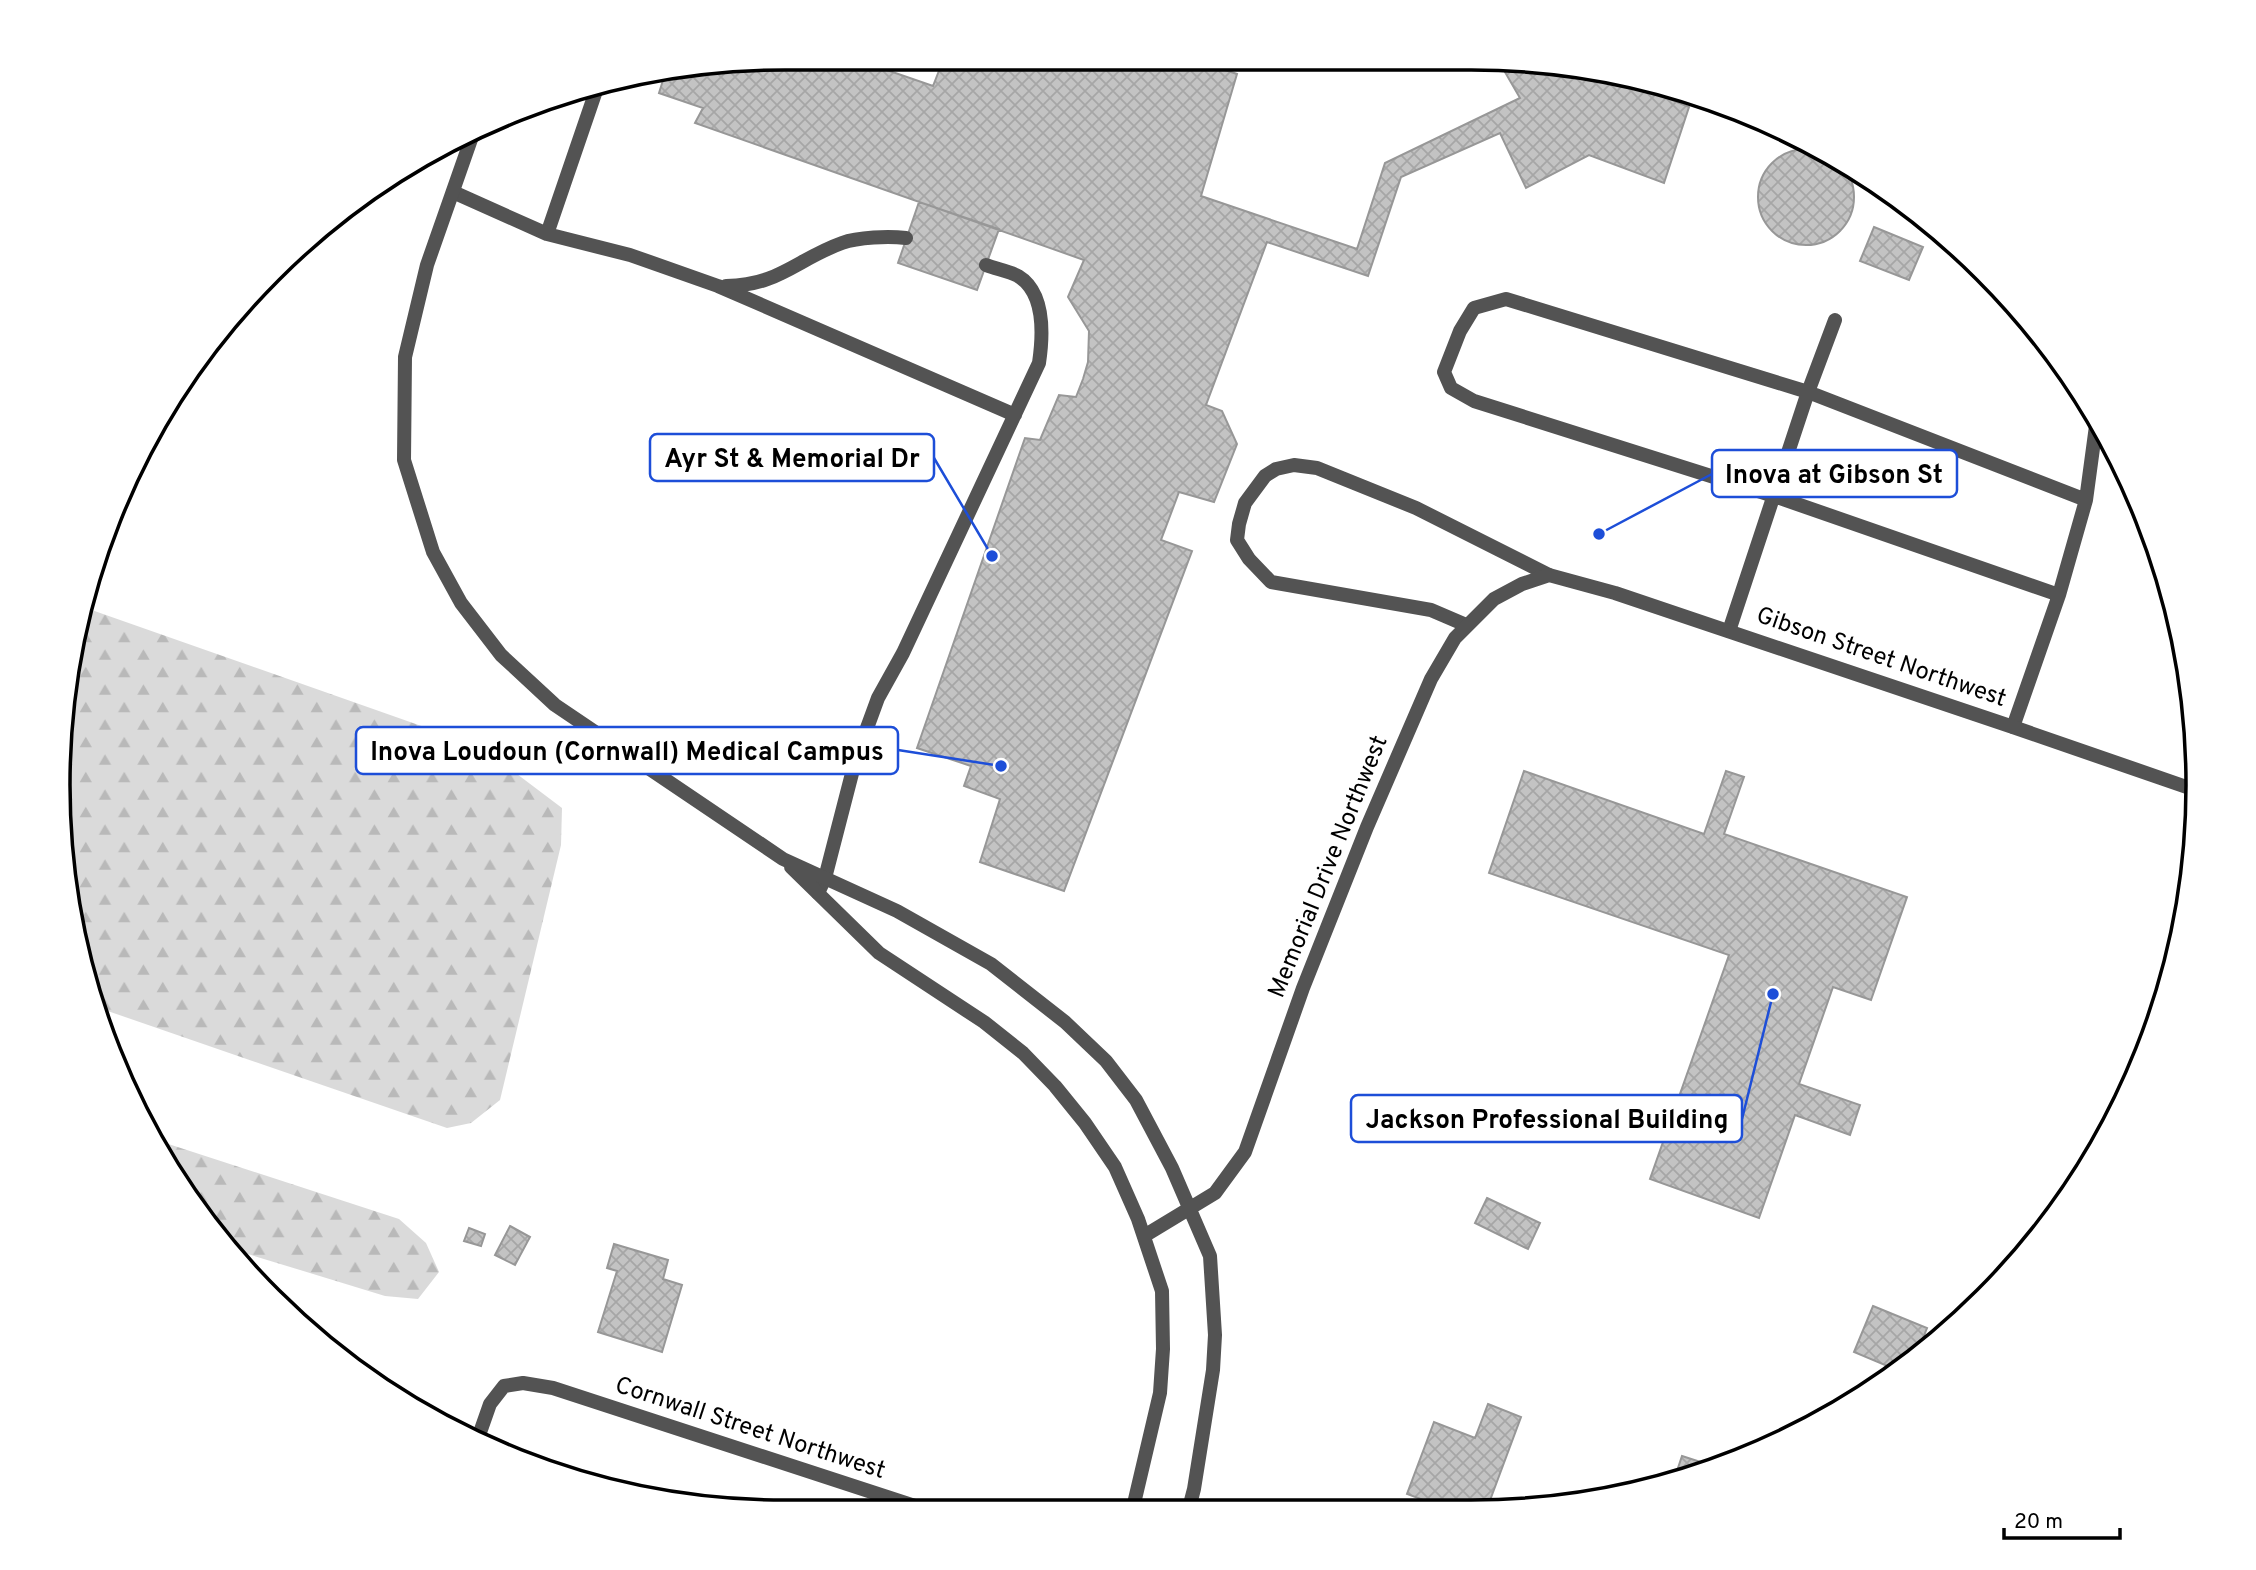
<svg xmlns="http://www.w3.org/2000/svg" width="2256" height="1570" font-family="Overpass,sans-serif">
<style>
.forest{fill:url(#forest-firs)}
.building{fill:url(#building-cross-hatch);stroke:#979797;stroke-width:2}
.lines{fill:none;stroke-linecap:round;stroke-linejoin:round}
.lane{stroke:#535353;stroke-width:14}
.street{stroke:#535353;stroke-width:14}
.labels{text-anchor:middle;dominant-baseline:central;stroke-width:7;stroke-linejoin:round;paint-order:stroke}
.street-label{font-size:24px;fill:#000;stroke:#fff}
.rim{fill:none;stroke:#000;stroke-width:3.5}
.leader{fill:none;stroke:#1d4ed8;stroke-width:2.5}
.callout-dot{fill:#1d4ed8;stroke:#fff;stroke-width:2.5}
.callout{fill:#fff;stroke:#1d4ed8;stroke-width:2.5}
.callout-label{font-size:26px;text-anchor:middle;font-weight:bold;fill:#000}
</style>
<defs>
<pattern id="forest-firs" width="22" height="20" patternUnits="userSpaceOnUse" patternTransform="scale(1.75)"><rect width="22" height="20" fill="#dadada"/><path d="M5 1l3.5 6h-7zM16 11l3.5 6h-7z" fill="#b9b9b9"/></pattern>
<pattern id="building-cross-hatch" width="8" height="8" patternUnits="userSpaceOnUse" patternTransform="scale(1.75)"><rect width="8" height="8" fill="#c3c3c3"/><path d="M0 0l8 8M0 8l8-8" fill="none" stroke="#a6a6a6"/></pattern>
</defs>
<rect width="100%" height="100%" fill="#fff"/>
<path class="forest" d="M86 608 481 747 562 808 561 845 500 1100 471 1123 447 1128 99 1008 72 926 59 832 64 690Z
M153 1139 399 1219 426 1243 439 1272 418 1299 385 1296 225 1247 208 1227Z"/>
<path class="building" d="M785 58H852L933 86 944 58H1189L1237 74 1201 196 1357 249 1385 163 1520 98 1498 60 1612 72 1632 78 1630 82 1689 107 1664 183 1589 155 1526 188 1500 133 1401 177 1368 276 1267 242 1206 405 1222 411 1237 444 1214 502 1179 492 1161 540 1192 551 1064 891 980 862 1000 799 964 786 971 766 917 748 1025 438 1040 440 1059 395 1076 397 1083 379 1088 362 1089 331 1068 297 1084 260 695 123 703 108 659 93 665 74Z
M1758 197a48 48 0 1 1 96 0a48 48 0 1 1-96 0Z
M919 202 999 229 977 290 898 263Z
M1874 227 1923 247 1909 280 1860 261Z
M1524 771 1704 834 1726 771 1744 777 1724 834 1907 897 1871 1000 1833 987 1799 1084 1860 1105 1850 1135 1795 1115 1759 1218 1650 1179 1729 955 1489 873Z
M1487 1198 1540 1223 1528 1249 1475 1223Z
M510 1226 530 1237 515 1265 495 1255Z
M469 1228 485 1234 481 1246 464 1241Z
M614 1244 668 1260 663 1279 682 1285 662 1352 598 1332 617 1271 607 1268Z
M1873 1306 1927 1328 1913 1363 1899 1371 1854 1352Z
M1488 1404 1521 1417 1486 1511 1456 1512 1407 1494 1434 1422 1475 1438Z
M1682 1456 1710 1465 1675 1477Z
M550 1462 605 1482 604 1486 548 1469Z"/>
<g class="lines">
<path class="lane" d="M453 192 547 234 630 255 718 286 1015 415
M547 234 599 82
M726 286C778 286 797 259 842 243 858 237 889 236 906 238
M2059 595 1774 496 1474 401 1451 388 1444 372 1460 331 1474 308 1506 299 1808 392 2086 500
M1466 625 1431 610 1271 582 1249 559 1237 540 1239 524 1245 503 1265 476 1276 469 1294 465 1317 468 1416 508 1549 575
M1729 631 1808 392 1835 320
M2013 727 2059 595 2086 500 2096 426 2094 415
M818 893 825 878 856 758 878 698 903 653 1039 363C1043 336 1046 293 1018 276 1009 271 996 269 986 265"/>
<path class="street" d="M475 128 427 265 405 357 404 460 433 552 461 603 501 655 555 705 783 859 897 911 991 964 1065 1022 1106 1061 1136 1100 1172 1168 1210 1256 1215 1335 1213 1370 1194 1489 1188 1512
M791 867 879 953 984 1022 1023 1053 1055 1086 1085 1123 1115 1167 1138 1219 1162 1291 1163 1349 1160 1393 1132 1512
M1144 1236 1215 1193 1245 1152 1303 988 1367 827 1431 679 1455 638 1494 599 1522 584 1549 575 1615 593 2013 727 2198 791
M477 1441 490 1404 504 1386 523 1383 553 1388 933 1512"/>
</g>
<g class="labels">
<g class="street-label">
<text transform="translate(1881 658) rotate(19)">Gibson Street Northwest</text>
<text transform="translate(1329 867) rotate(-68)">Memorial Drive Northwest</text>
<text transform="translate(750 1429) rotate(18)">Cornwall Street Northwest</text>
</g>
</g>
<path d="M0 0H2256V1570H0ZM785 70H1471A715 715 0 0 1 2186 785V785A715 715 0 0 1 1471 1500H785A715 715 0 0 1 70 785V785A715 715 0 0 1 785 70Z" fill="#fff" fill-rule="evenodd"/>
<path class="rim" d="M785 70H1471A715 715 0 0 1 2186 785V785A715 715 0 0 1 1471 1500H785A715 715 0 0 1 70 785V785A715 715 0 0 1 785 70Z"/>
<path class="leader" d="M992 556L934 458M1599 534L1712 474M1001 766L898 750M1773 994L1742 1119"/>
<g class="callout-dot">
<circle cx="992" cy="556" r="7"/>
<circle cx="1599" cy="534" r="7"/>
<circle cx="1001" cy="766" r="7"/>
<circle cx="1773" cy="994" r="7"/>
</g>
<g class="callout">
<rect x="650" y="434" width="284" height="47" rx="7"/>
<rect x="1712" y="450" width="245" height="47" rx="7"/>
<rect x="356" y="727" width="542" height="47" rx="7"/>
<rect x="1351" y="1095" width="391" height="47" rx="7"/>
</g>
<g class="callout-label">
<text x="792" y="467">Ayr St &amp; Memorial Dr</text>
<text x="1834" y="483">Inova at Gibson St</text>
<text x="627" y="760">Inova Loudoun (Cornwall) Medical Campus</text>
<text x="1547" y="1128">Jackson Professional Building</text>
</g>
<path d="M2004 1528v10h116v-10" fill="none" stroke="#000000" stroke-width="3.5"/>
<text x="2014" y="1528" font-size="21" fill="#000000" stroke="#ffffff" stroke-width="5" paint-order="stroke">20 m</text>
</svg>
